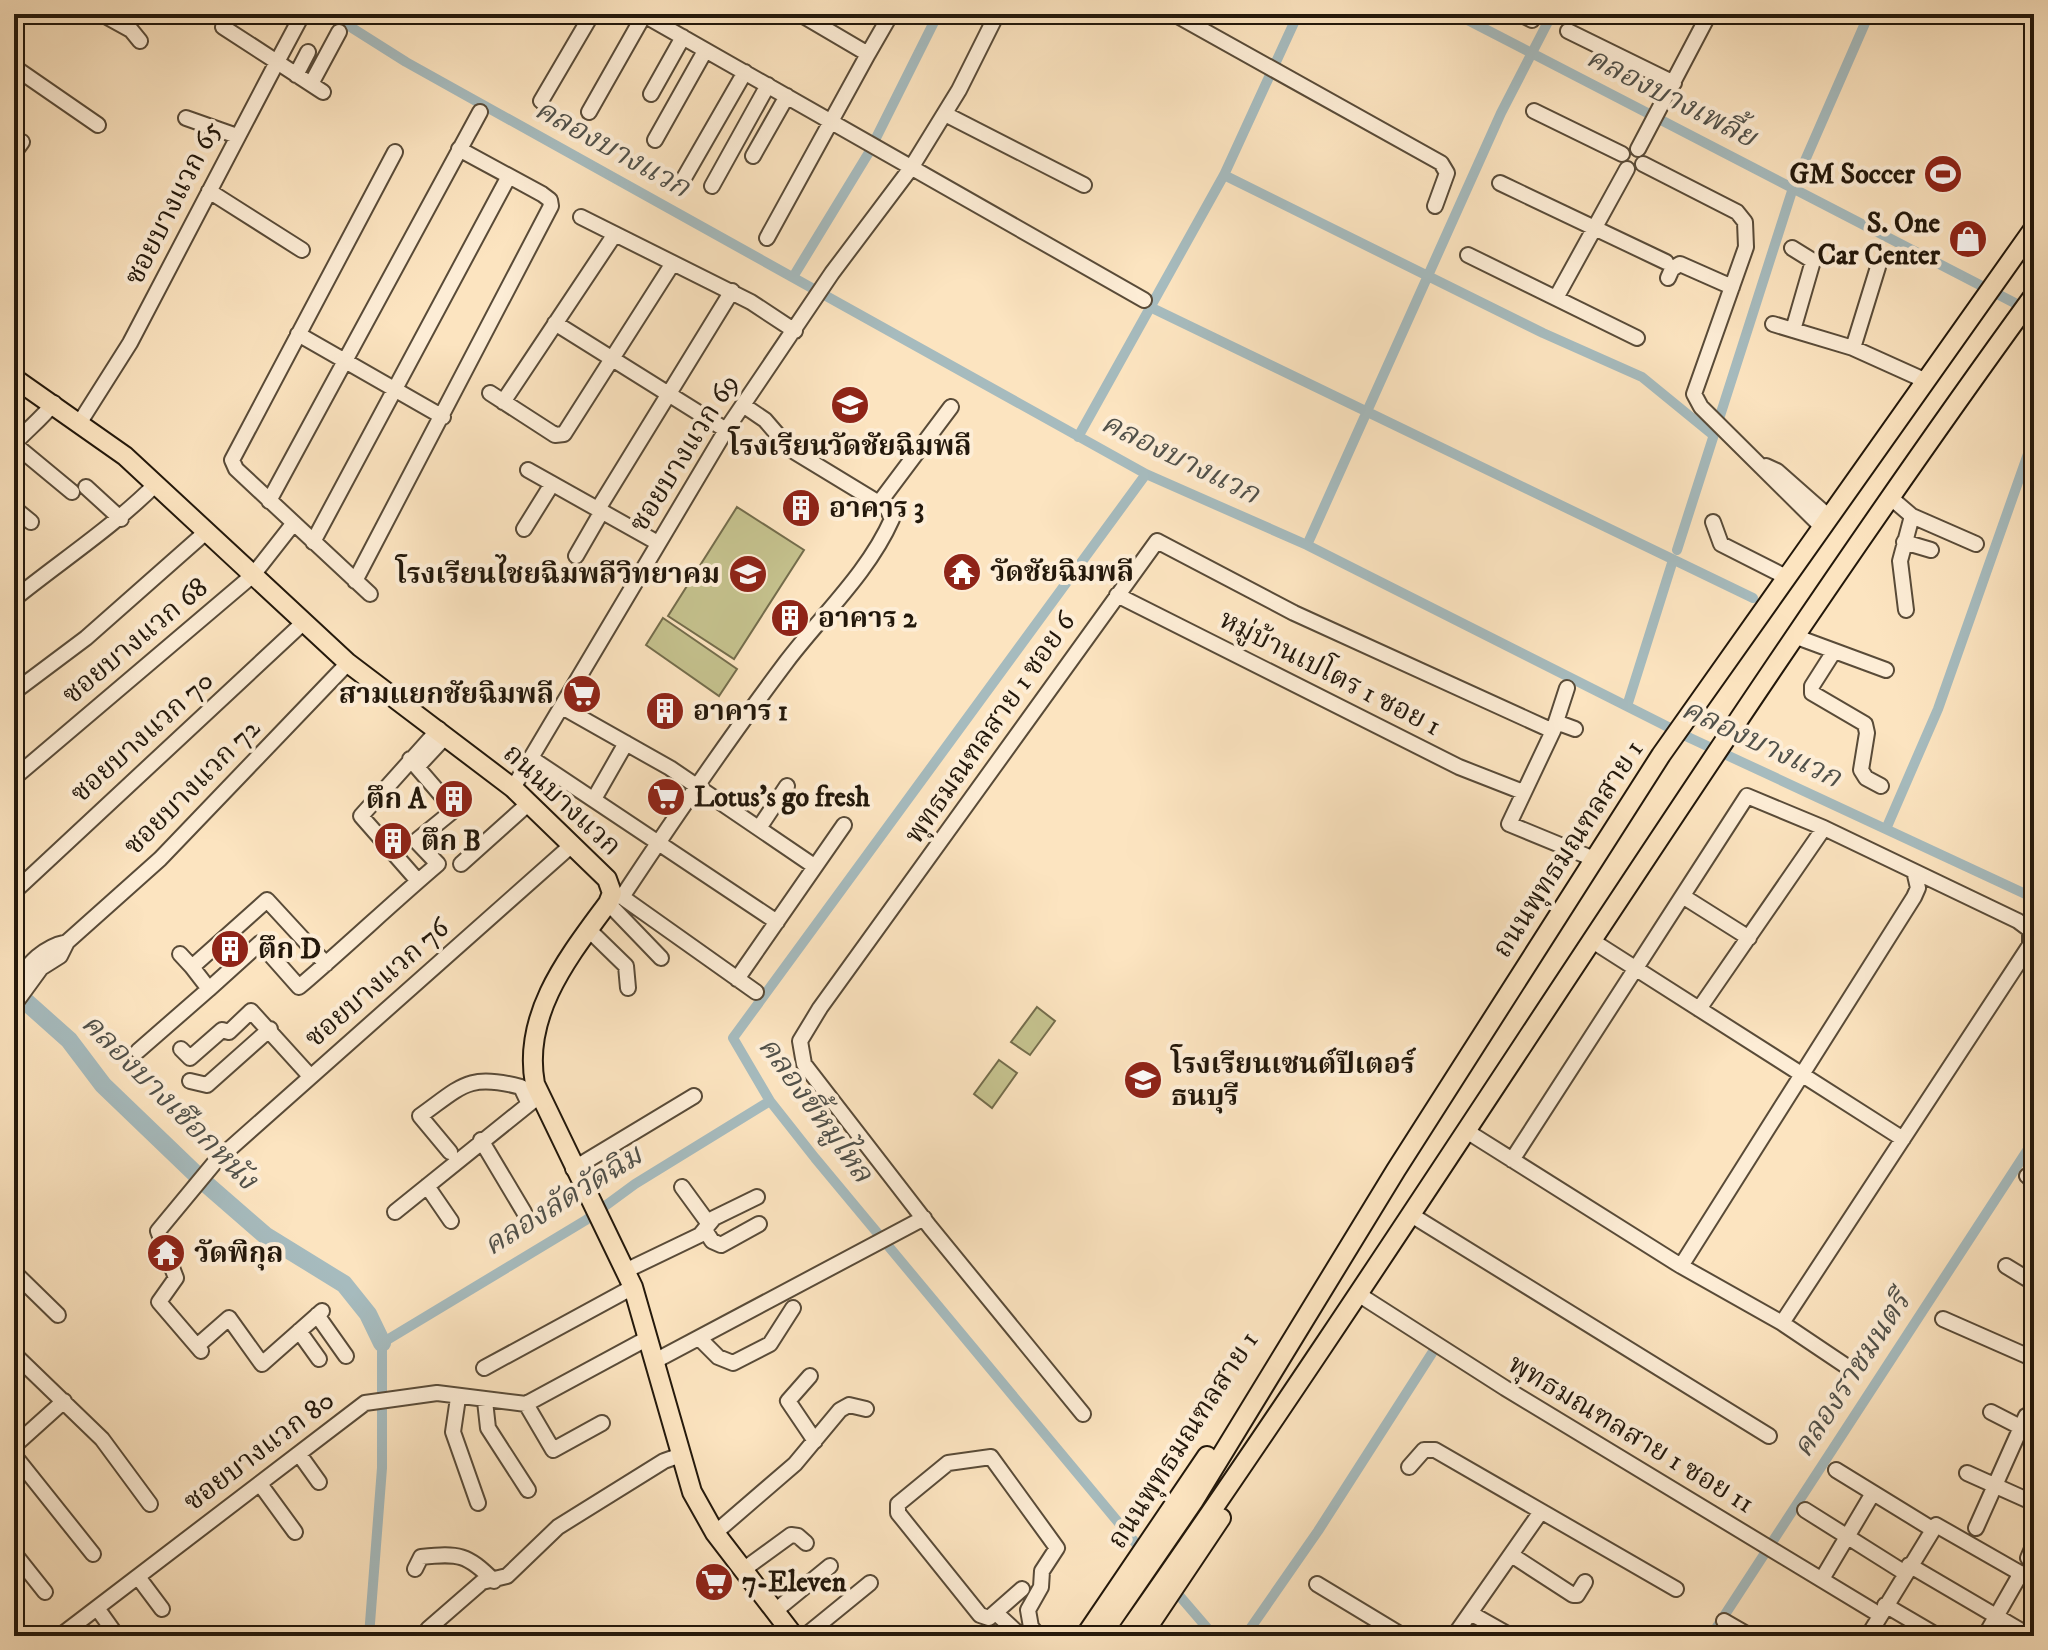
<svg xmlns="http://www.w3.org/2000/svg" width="2048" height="1650" font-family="'IM FELL DW Pica','Noto Serif Thai',serif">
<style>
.green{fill:#c5c28e;stroke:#746d4c;stroke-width:2}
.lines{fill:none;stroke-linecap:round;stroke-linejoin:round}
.canal{stroke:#a6bbbe;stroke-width:10}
.river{stroke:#a6bbbe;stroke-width:18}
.minor-casing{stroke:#594b38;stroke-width:18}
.major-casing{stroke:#23180b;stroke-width:22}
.minor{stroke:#fdedd6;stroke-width:14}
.major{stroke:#fce4c0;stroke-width:18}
.labels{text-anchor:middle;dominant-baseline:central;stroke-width:8;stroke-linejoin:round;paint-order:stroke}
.poi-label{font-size:28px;font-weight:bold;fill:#23180b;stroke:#fdedd6;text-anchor:start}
.street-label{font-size:28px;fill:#23180b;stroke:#fdedd6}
.water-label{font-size:30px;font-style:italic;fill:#51514a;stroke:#fdedd6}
</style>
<rect width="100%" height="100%" fill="#fce4c0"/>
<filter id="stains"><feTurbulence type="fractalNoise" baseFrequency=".0025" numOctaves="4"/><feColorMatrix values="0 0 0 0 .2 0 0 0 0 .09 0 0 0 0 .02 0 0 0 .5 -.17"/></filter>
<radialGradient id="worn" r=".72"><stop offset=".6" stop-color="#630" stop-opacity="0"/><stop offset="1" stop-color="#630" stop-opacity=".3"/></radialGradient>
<path class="green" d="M737 507 804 550 734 659 668 616Z
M663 618 737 669 719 696 646 645Z
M1037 1007 1055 1021 1030 1055 1011 1042Z
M999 1060 1017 1073 992 1108 974 1094Z"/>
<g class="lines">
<path class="canal" d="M330 14 406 62 1146 474 1307 545 1690 738 2034 898
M1456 14 2034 313
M1224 175 1543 333 1642 377 1713 435
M793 277 868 154 938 14
M1150 307 1753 598
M1078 437 1224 175 1298 14
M1307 545 1501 113 1552 14
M1677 550 1793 188 1869 14
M1627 706 1673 560
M1886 829 1938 709 2034 437
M1143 1552 815 1158 770 1101 733 1038 1146 474
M1171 1586 1214 1636
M369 1636 382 1468V1343L586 1220 635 1184 770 1101
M1245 1636 1318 1531 1434 1350
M1711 1636 2034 1140"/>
<path class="river" d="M14 991 69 1040 103 1085 205 1183 266 1236 344 1284 368 1314 382 1343"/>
<g class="minor-casing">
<path id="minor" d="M102 14 131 30 140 41
M642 14 1144 300
M1174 14 1441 163 1447 173 1435 206
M1520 14 1532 20
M301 17 277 62 323 92
M1568 31 1674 83
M868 54 891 14
M14 67 98 125
M296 75 308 52
M311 84 339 32
M651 94 683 37
M541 101 592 14
M1534 111 1622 154
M589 112 644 15
M945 114 1084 185
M186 118 237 136
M655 140 705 51
M1638 149 1709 14
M14 153 22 142
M753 156 787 96
M1643 164 1737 212 1745 222 1746 247 1694 394 1701 407 1821 526
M1500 183 1666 262
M680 185 745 72
M712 186 768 85
M209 191 302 250
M581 217 751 302 795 331
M767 238 868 54 800 14
M1792 248 1813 261 1793 330
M1468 255 1637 338
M1668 278 1672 269 1680 264 1732 287
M1556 298 1627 169
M555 323 726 430
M1773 324 1853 348 1924 380
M298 334 443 417
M1853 348 1878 267
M490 393 555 435 564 434 673 263
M503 402 615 234
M80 422 130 343 277 62 223 27
M14 444 72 492
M14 444C28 429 41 419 54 403
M1766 466 1777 471 1828 516
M528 470 658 543
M86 487 121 519
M1891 498 1912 516 1900 561 1906 610
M269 501 480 112
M879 503 951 407
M14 508 31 522
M598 509 732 291
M1912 516 1976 544
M1713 522 1721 544 1786 577
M524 529 552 484
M313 542 509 176
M1904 542 1931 550
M576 556 602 511
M355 581 551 206 550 200 542 194 459 149
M370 594 236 469 232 460 395 152
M1117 595 1459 767 1523 792
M14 599C61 561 113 527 156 484
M1794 636 1886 670
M1833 653 1812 686V693L1865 724 1867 733 1861 770 1866 778 1881 786
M1567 688 1553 731 1509 824 1594 859
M14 692 86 638 206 532
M562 707 670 768 814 866
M1556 722 1575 729
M531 758 777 922
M418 766 446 736
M14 778 253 575 293 524
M513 788 726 430 832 273 911 168 959 90 997 14
M594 799 626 743
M759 828 787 786
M461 864 529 803
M418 881 361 816 439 729
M14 892 304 622
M611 896 622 897C675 817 729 738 787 661 822 615 868 573 892 519L887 508 790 449 765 420 743 405
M622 897 756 992
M1684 897 1749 938
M608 903 661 958
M589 930 626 966 628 988
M1591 940 1903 1139
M180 954 192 967
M326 964 267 900 192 967 209 989 260 943 299 987C346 947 391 904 438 864L416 841 454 810 410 759
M737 979 844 825
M14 983C29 964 42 947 67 942
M14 1005 41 968 60 956 67 942 160 859 348 663
M1699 1009 1824 828
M181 1049 190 1058 222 1030 229 1032 251 1011 310 1076
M138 1051 209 989
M190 1081 207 1085 270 1029
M1468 1132 1681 1266 1782 1323 1849 1368
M481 1140 524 1212
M450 1152 420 1116C462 1086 468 1073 521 1087L528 1102
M1512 1160 1747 796 1824 828 2018 921 2030 930V945L1782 1323
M573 1169 694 1096
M2027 1176 2034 1180
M427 1186 451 1221
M682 1187 709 1224
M395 1212 539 1096
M1413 1216 1769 1436
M705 1230 712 1241 721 1245 759 1224
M1681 1266 1914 897 1918 888 1915 875
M2006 1266 2034 1283
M625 1271 700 1235 714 1218 757 1197
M14 1272 58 1315
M1358 1294 1505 1388 1880 1615
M317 1315 346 1356
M1943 1319 2034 1359
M299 1331 319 1359
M699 1338 718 1357 733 1363 770 1344 793 1308
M197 1346 229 1318 262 1364 322 1311
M201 1351 159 1302 176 1278 158 1231 216 1161 573 844
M14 1354 102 1439 150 1504
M655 1361 924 1218
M484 1368 633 1287
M810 1376 788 1401 815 1441
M458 1398 453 1432 478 1503
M485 1401 488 1428 528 1490
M526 1404 553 1450 602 1423
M1991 1412 2034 1434
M1083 1414 930 1227 804 1064 800 1041 820 1008 1157 541 1294 613 1553 731
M14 1446 64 1401
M299 1454 319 1482
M14 1455 93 1554
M1409 1467 1424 1450H1435L1676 1589
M1836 1470 1932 1529
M1967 1473 2034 1503
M260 1484 295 1532
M1805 1510 1905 1573
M1976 1528 2026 1416
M715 1533 795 1464 840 1410 849 1405 866 1409
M14 1553 45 1592
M1513 1556 1573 1595H1577L1585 1582
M2028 1558 2034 1544
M1909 1565 2030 1636
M415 1569 421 1557C459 1553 467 1554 494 1581
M743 1570 791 1535 798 1536 806 1543
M138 1577 162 1609
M1822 1579 1873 1493
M1317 1584 1403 1636
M1022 1589 989 1618 980 1615 898 1513V1504L948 1463 991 1457 1057 1548 1042 1571 1041 1587 1028 1610 1031 1627 1039 1636
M1885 1605 1938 1636
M97 1608 117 1636
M775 1611 830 1566
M996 1613 1021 1636
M1472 1614 1511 1636
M1724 1621 1750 1636
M428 1629 482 1582 507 1576 558 1527 664 1461 681 1455
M60 1636 365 1403 437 1393 526 1404 648 1338
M805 1636 870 1583
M1454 1636 1540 1513
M1868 1636 1936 1525 2034 1581
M1985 1636 2021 1573"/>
</g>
<g class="major-casing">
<path id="major" d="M14 378 125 456 348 663 513 788 607 879 612 893 608 903C569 956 522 1014 535 1084L633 1287 692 1492 715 1533 794 1636
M1085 1636 1207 1456
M1101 1636 1193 1502 1396 1170 1661 755 2034 228
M1125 1636C1435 1194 1716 732 2034 295
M1142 1636 1221 1518"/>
</g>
<use href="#minor" class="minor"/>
<use href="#major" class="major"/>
</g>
<defs>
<g id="stadium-disc" transform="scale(2)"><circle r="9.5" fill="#8f2418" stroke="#fdedd6"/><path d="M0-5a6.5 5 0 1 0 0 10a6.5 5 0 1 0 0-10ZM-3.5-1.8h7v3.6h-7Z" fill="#fff"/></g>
<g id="shop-disc" transform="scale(2)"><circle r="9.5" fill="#8f2418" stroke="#fdedd6"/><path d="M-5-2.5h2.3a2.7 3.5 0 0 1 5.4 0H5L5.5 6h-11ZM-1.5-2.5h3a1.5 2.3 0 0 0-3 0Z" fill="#fff"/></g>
<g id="school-disc" transform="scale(2)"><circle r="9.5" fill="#8f2418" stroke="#fdedd6"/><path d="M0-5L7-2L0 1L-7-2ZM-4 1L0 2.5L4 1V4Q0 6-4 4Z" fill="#fff"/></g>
<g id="building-disc" transform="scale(2)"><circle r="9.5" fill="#8f2418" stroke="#fdedd6"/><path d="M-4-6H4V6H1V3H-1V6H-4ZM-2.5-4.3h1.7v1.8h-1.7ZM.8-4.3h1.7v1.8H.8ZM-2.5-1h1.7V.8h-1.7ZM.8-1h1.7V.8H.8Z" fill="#fff"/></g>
<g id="temple-disc" transform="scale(2)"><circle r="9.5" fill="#8f2418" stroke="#fdedd6"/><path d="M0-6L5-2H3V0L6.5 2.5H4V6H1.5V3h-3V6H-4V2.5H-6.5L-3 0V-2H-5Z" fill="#fff"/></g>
<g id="supermarket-disc" transform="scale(2)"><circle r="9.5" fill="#8f2418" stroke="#fdedd6"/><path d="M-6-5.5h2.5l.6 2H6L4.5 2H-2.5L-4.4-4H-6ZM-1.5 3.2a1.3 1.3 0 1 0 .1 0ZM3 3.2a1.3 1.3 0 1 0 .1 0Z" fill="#fff"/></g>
</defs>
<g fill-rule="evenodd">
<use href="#stadium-disc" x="1943" y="174"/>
<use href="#shop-disc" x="1968" y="239"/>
<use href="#school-disc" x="850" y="405"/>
<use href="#building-disc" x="801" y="508"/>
<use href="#temple-disc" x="962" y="572"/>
<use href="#school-disc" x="748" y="574"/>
<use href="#building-disc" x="790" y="618"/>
<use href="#supermarket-disc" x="582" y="694"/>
<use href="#building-disc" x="665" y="711"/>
<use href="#supermarket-disc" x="666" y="797"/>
<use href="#building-disc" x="454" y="799"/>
<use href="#building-disc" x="393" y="841"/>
<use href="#building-disc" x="230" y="949"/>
<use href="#school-disc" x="1143" y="1080"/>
<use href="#temple-disc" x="166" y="1253"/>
<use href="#supermarket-disc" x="714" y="1582"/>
</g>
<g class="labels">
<g class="poi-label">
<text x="1915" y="174" text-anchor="end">GM Soccer</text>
<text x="1940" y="223" text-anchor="end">S. One<tspan x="1940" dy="32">Car Center</tspan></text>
<text x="850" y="446" text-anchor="middle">โรงเรียนวัดชัยฉิมพลี</text>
<text x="829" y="508">อาคาร 3</text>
<text x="990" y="572">วัดชัยฉิมพลี</text>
<text x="720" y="574" text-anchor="end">โรงเรียนไชยฉิมพลีวิทยาคม</text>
<text x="818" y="618">อาคาร 2</text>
<text x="554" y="694" text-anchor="end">สามแยกชัยฉิมพลี</text>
<text x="693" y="711">อาคาร 1</text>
<text x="694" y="797">Lotus's go fresh</text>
<text x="426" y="799" text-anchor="end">ตึก A</text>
<text x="421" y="841">ตึก B</text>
<text x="258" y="949">ตึก D</text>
<text x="1171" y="1064">โรงเรียนเซนต์ปีเตอร์<tspan x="1171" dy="32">ธนบุรี</tspan></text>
<text x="194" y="1253">วัดพิกุล</text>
<text x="742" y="1582">7-Eleven</text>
</g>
<g class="street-label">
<text transform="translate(173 203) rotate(-63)">ซอยบางแวก 65</text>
<text transform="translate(684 453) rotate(-58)">ซอยบางแวก 69</text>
<text transform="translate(135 641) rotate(-40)">ซอยบางแวก 68</text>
<text transform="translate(1330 673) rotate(27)">หมู่บ้านเปโตร 1 ซอย 1</text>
<text transform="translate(990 728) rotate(-55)">พุทธมณฑลสาย 1 ซอย 6</text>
<text transform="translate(142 737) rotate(-42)">ซอยบางแวก 70</text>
<text transform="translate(192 787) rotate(-45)">ซอยบางแวก 72</text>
<text transform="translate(562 800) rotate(43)">ถนนบางแวก</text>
<text transform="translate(1568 849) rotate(-57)">ถนนพุทธมณฑลสาย 1</text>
<text transform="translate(377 983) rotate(-41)">ซอยบางแวก 76</text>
<text transform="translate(1631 1434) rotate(31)">พุทธมณฑลสาย 1 ซอย 11</text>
<text transform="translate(1183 1440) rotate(-57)">ถนนพุทธมณฑลสาย 1</text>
<text transform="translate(259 1451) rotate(-37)">ซอยบางแวก 80</text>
</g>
<g class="water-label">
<text transform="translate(1671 98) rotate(27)">คลองบางเพลี้ย</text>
<text transform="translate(612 149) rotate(29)">คลองบางแวก</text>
<text transform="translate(1180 459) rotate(26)">คลองบางแวก</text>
<text transform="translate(1761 744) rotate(25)">คลองบางแวก</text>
<text transform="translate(169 1102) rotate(45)">คลองบางเชือกหนัง</text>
<text transform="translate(815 1110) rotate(54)">คลองขี้หมูไหล</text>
<text transform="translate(563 1201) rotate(-32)">คลองลัดวัดฉิม</text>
<text transform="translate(1852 1375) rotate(-57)">คลองราชมนตรี</text>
</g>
</g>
<rect width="2048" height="1650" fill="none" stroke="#fce4c0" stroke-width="48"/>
<rect x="16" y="16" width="2016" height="1618" fill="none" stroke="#23180b" stroke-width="4"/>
<rect x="24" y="24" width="2000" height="1602" fill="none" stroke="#23180b" stroke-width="2"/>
<rect width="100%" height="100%" filter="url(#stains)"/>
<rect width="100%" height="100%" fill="url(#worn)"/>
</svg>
